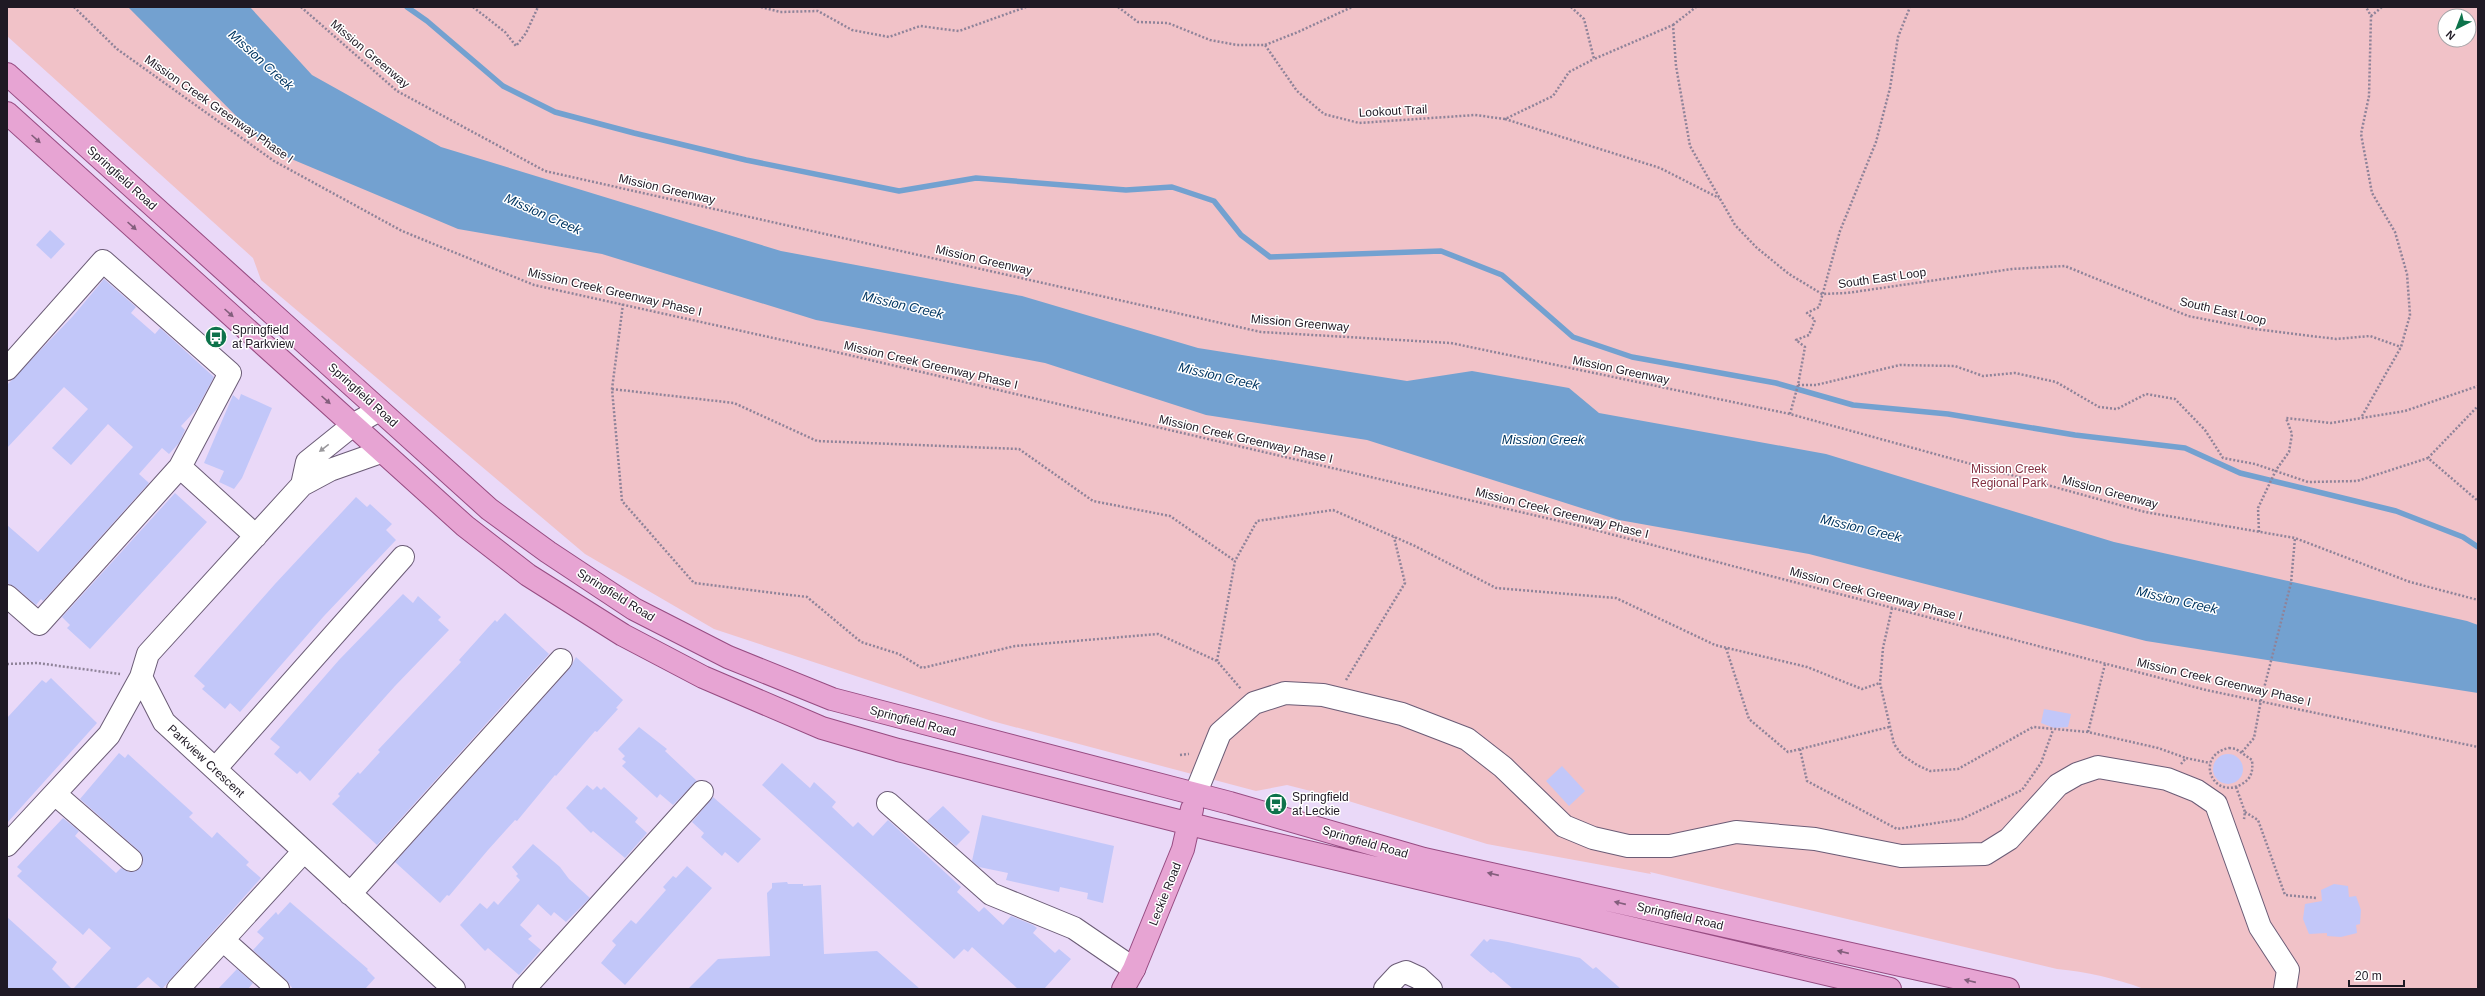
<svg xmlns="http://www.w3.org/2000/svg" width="2485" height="996" font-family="Arial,sans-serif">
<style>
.green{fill:#f1c2c8;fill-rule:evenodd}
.water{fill:#73a1d0}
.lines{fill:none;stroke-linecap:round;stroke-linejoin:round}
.stream{stroke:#73a1d0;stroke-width:5.5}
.building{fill:#c2c7f9}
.minor-casing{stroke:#6b5c76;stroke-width:24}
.major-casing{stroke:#974c82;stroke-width:24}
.path{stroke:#8f8399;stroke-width:2.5;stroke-dasharray:2 2;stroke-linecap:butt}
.minor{stroke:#fff;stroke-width:22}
.major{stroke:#e7a4d3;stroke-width:22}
.oneway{fill:#835e7c}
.oneway2{fill:#9a989c}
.labels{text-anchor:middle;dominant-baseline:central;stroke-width:3;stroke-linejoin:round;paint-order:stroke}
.street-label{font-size:12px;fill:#1f1924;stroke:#fff}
.poi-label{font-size:12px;fill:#1f1924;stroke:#fff;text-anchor:start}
.park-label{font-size:12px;fill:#832f41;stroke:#fff}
.water-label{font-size:13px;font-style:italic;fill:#003662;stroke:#fff}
</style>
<rect width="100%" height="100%" fill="#ead9f8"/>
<path class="green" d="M7 7H2478V989H2144C2115 978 2087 972 2057 969L1650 872 1651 874 1487 844 1342 799 1287 785 1256 791 992 721 714 629 585 554 261 280 253 258 7 36ZM2445 16H2469V40H2445Z"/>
<path class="water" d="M128 7H250L312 75 441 147 781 251 1022 296 1198 348 1407 381 1472 371 1569 388 1599 413 1826 454 2114 542 2467 621 2478 625V693L2146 641 1809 554 1619 520 1367 440 1206 415 1045 363 816 320 602 254 458 229 270 150Z"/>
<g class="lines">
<path class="stream" d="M407 7 427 21 503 86 555 112 634 133 746 160 899 191 976 178 1126 190 1172 187 1214 201 1241 235 1270 257 1441 251 1502 275 1573 337 1632 357 1776 383 1853 405 1948 414 2075 435 2185 448 2240 473 2396 511 2463 537 2478 547"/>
</g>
<path class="building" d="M50 230 65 244 51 259 36 245Z
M104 279 136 307 131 313 155 334 160 328 214 377 196 410 181 426 185 430 179 443 169 454 162 448 139 474 149 483 43 601 41 599 36 605 15 587 7 583V525L38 552 133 447 108 424 71 465 52 448 88 409 64 387 7 448V385L73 316Z
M241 394 272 408 242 478 234 489 219 482 224 471 204 463 233 395 239 400Z
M175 493 207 522 90 649 67 628 70 625 62 617Z
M356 497 367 507 370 504 392 524 386 530 396 540 324 616 240 712 230 703 225 709 202 689 205 686 194 676 275 584Z
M403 594 413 603 418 596 441 617 438 620 449 630 395 686 310 781 300 771 297 774 274 754 280 747 270 739 339 660Z
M505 613 549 654 377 845 332 804 340 796 338 794 358 772 360 774 380 752 378 750 461 662 459 660 495 620 497 622Z
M576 657 623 700 616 708 618 709 597 732 595 731 556 776 555 775 517 821 515 820 488 850 449 896 447 895 440 903 395 862 570 668Z
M51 678 97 723 7 823V718L42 680 46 683Z
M2044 709 2071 714 2068 727 2054 728 2041 723Z
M639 727 667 749 665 751 697 781 673 805 660 794 657 798 622 766 626 762 622 759 625 756 618 749Z
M119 753 125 758 128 754 193 813 189 817 212 838 217 832 249 862 246 865 261 878 162 989 148 977 135 989H73L111 948 89 928 83 935 17 876 22 871 17 867 63 818 79 831 75 836 116 873 121 868 129 872 140 868 143 862 139 851 80 799Z
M2213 769a15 15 0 1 1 30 0a15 15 0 1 1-30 0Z
M782 763 810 788 814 782 836 802 832 807 853 827 858 822 873 836 888 820 961 887 957 892 979 912 984 907 1003 925 1011 916 1033 925 1037 928 1033 933 1055 953 1059 949 1071 959 1044 989H1018L972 947 968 952 964 949 954 959 762 785Z
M1562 766 1585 791 1569 806 1546 781Z
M587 785 593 790 597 786 601 790 604 787 638 818 635 822 647 833 625 858 593 831 591 833 566 808Z
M713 797 761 839 738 863 725 852 722 856 701 837 704 833 692 822Z
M943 806 970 832 956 846 927 821Z
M982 815 1114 846 1103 903 1087 899 1088 893 1060 887 1059 892 1006 880 1008 873 979 867 972 861Z
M533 844 560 867 569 879 590 898 566 922 554 912 551 916 538 904 520 925 532 936 528 939 541 950 519 975 488 948 485 951 460 925 480 903 487 909 494 901 498 905 520 880 516 876 518 874 512 867Z
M687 866 712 888 625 985 601 963 616 945 612 941 631 920 636 924 666 890 663 887 673 876 676 878Z
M787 882 788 884H803V886L821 885 824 954 877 951 920 989H688L718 959 770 956 767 893 772 888V883Z
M2334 884 2348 886 2349 897 2356 896 2361 910 2360 924 2356 925 2357 933 2341 937 2327 936V933L2309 934 2303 919 2305 904 2322 901 2321 890Z
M290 902 368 969 367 970 375 978 365 989H293L286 980 253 950 264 938 257 932 276 912 278 915Z
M7 917 57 962 52 969 72 989H7Z
M1484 939 1487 942 1490 939 1508 942 1580 958 1593 969 1596 967 1621 989H1513L1493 972 1491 973 1470 955Z
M237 969 253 983 248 989H218Z"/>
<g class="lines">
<g class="minor-casing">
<path id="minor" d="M7 369 103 261 230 373 180 467 39 624 7 596
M381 452 330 470 302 485 148 654 141 677 164 722 454 989
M180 467 256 536
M302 485 307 462 353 425 379 410
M215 769 403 557
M55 794 131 860
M1195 795 1220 733 1254 703 1285 693 1323 695 1402 714 1467 739 1503 767 1564 826 1593 838 1628 846H1670L1736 832 1815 839 1901 856 1985 854 2009 839 2058 785 2077 774 2098 767 2167 779 2197 791 2216 804 2260 927 2288 970 2285 989
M888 803 991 894 1074 928 1134 969
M7 845 109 735 141 677
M350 894 561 660
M223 940 278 989
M178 989 304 851
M524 989 702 792
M1385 989 1398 975 1406 972 1419 978 1431 989"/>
</g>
<g class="major-casing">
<path id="major" d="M7 74 489 509 548 552 634 609 728 657 832 699 1230 803 1424 859 2008 989
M7 113 465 526 528 575 623 635 703 677 822 728 898 750 1210 829 1890 989
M1123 989 1134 969 1183 849 1192 809"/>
</g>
<path class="path" d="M74 7 117 49 274 161 402 231 534 285 823 349 1576 525 2206 690 2478 747
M301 7 397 91 545 171 1261 332 1451 343 1790 414 2145 512 2295 538 2410 582 2478 600
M473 7 505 32 516 46 526 33 538 7
M761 7 780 12 818 11 852 30 889 37 920 26 959 31 1026 7
M1118 7 1138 22 1168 23 1210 40 1237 45H1265L1297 91 1324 114 1359 123 1475 115 1505 119 1553 96 1569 72 1594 59
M1571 7 1584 19 1594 59 1673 25 1676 66 1690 146 1735 225 1757 248 1789 274 1822 294 1847 293 2012 269 2065 266 2188 316 2255 329 2336 339 2370 336 2401 347
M2371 16 2382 7
M1673 25 1696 7
M1265 45 1298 32 1352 7
M1505 119 1660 168 1719 198
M623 304 612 389 622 501 694 583 807 597 861 642 899 654 922 668 1015 646 1158 634 1217 661 1241 689
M1798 385H1816L1900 365 1955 366 1983 376 2015 373 2056 382 2099 407 2117 409 2146 394 2175 399 2205 430 2223 458 2255 464 2308 482 2357 481 2428 458 2478 501
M612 389 734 403 817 441 1019 449 1093 501 1170 516 1235 561
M1790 414 1798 385 1805 347 1796 340 1809 335 1815 320 1807 313 1819 307 1840 231 1876 142 1890 88 1898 37 1910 7
M2362 416 2401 347 2410 315 2407 274 2395 232 2372 193 2361 134 2369 96 2371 16 2366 7
M2428 458 2478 406
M2259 532 2258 508 2276 470 2289 452 2292 434 2286 418 2331 423 2405 411 2478 386
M1892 608 1883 648 1880 683 1894 744 1902 755 1917 765 1930 771 1958 769 2033 727 2088 732 2158 748 2186 758
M1726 648 1749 719 1788 752 1889 727
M1217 661 1235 561 1257 521 1333 510 1415 546 1496 588 1616 598 1715 645 1807 667 1862 689 1880 683
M7 664 37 663 120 674
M1346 680 1405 583 1394 537
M2088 732 2105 664
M2229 748 2236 749 2252 760C2253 771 2252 778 2242 784 2212 801 2194 755 2229 748Z
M1800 749 1807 781 1897 829 1962 819 2022 790 2041 763 2053 730
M2242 752 2254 738 2261 700 2291 583 2295 538
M1180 755 1189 754
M2181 764 2186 758 2210 763
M2236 787 2245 812 2244 819
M2245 812 2258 820 2285 895 2317 898"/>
<use href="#minor" class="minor"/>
<use href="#major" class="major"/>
</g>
<defs><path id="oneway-solid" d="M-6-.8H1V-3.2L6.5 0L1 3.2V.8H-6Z"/></defs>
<g class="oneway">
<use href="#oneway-solid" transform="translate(36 139) rotate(42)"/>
<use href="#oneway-solid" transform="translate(132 226) rotate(42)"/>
<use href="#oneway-solid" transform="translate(229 313) rotate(42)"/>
<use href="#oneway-solid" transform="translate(326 400) rotate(42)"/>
<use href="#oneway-solid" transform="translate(1493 874) rotate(-167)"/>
<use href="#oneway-solid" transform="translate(1620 903) rotate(-167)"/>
<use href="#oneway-solid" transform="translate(1843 952) rotate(-167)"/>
<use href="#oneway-solid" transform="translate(1970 981) rotate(-167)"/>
</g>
<use class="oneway2" href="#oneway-solid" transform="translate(324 448) rotate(142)"/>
<defs>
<g id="bus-disc" transform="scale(1.15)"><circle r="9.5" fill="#0d734b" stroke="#fff"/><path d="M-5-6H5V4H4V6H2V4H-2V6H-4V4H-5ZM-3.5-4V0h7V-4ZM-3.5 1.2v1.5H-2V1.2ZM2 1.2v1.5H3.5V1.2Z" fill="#fff"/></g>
</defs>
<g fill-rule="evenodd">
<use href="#bus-disc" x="216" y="337"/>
<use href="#bus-disc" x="1276" y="804"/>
</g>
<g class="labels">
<g class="street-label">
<text transform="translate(370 54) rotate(40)">Mission Greenway</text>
<text transform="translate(219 109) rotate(35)">Mission Creek Greenway Phase I</text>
<text transform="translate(1393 111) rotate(-3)">Lookout Trail</text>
<text transform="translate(122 178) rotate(42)">Springfield Road</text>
<text transform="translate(667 189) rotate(13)">Mission Greenway</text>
<text transform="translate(984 260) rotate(13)">Mission Greenway</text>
<text transform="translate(1882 278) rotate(-8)">South East Loop</text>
<text transform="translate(615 292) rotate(13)">Mission Creek Greenway Phase I</text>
<text transform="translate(2223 311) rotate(13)">South East Loop</text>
<text transform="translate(1300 323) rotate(5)">Mission Greenway</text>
<text transform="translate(931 365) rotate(13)">Mission Creek Greenway Phase I</text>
<text transform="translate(1621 370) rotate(12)">Mission Greenway</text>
<text transform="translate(363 395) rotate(42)">Springfield Road</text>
<text transform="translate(1246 439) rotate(13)">Mission Creek Greenway Phase I</text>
<text transform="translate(2110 492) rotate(15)">Mission Greenway</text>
<text transform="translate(1562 513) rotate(14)">Mission Creek Greenway Phase I</text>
<text transform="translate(1876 594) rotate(15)">Mission Creek Greenway Phase I</text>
<text transform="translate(616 595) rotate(32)">Springfield Road</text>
<text transform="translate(2224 682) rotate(13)">Mission Creek Greenway Phase I</text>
<text transform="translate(913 721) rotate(15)">Springfield Road</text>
<text transform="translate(206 761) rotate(43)">Parkview Crescent</text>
<text transform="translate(1365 842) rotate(16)">Springfield Road</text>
<text transform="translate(1165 894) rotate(-68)">Leckie Road</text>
<text transform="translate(1680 916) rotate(13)">Springfield Road</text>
</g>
<g class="poi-label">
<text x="232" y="330">Springfield<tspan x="232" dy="14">at Parkview</tspan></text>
<text x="1292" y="797">Springfield<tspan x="1292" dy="14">at Leckie</tspan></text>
</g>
<g class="park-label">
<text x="2009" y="469">Mission Creek<tspan x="2009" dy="14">Regional Park</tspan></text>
</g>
<g class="water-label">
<text transform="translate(261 60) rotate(42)">Mission Creek</text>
<text transform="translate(543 214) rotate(24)">Mission Creek</text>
<text transform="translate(903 305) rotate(13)">Mission Creek</text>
<text transform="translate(1219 376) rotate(13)">Mission Creek</text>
<text x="1543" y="439">Mission Creek</text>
<text transform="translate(1861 528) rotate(13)">Mission Creek</text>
<text transform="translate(2177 600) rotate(13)">Mission Creek</text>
</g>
</g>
<rect width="2485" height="996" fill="none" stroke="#1f1924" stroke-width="16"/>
<g transform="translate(2457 28) rotate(222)"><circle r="19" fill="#ffffff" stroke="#a5a3a7"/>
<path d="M0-3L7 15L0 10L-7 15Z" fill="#0d734b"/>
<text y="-6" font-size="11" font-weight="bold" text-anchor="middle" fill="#1f1924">N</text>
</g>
<path d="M2349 980v6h55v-6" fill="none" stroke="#1f1924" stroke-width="2"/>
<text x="2355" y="980" font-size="12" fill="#1f1924" stroke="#ffffff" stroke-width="3" paint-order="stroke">20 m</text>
</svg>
